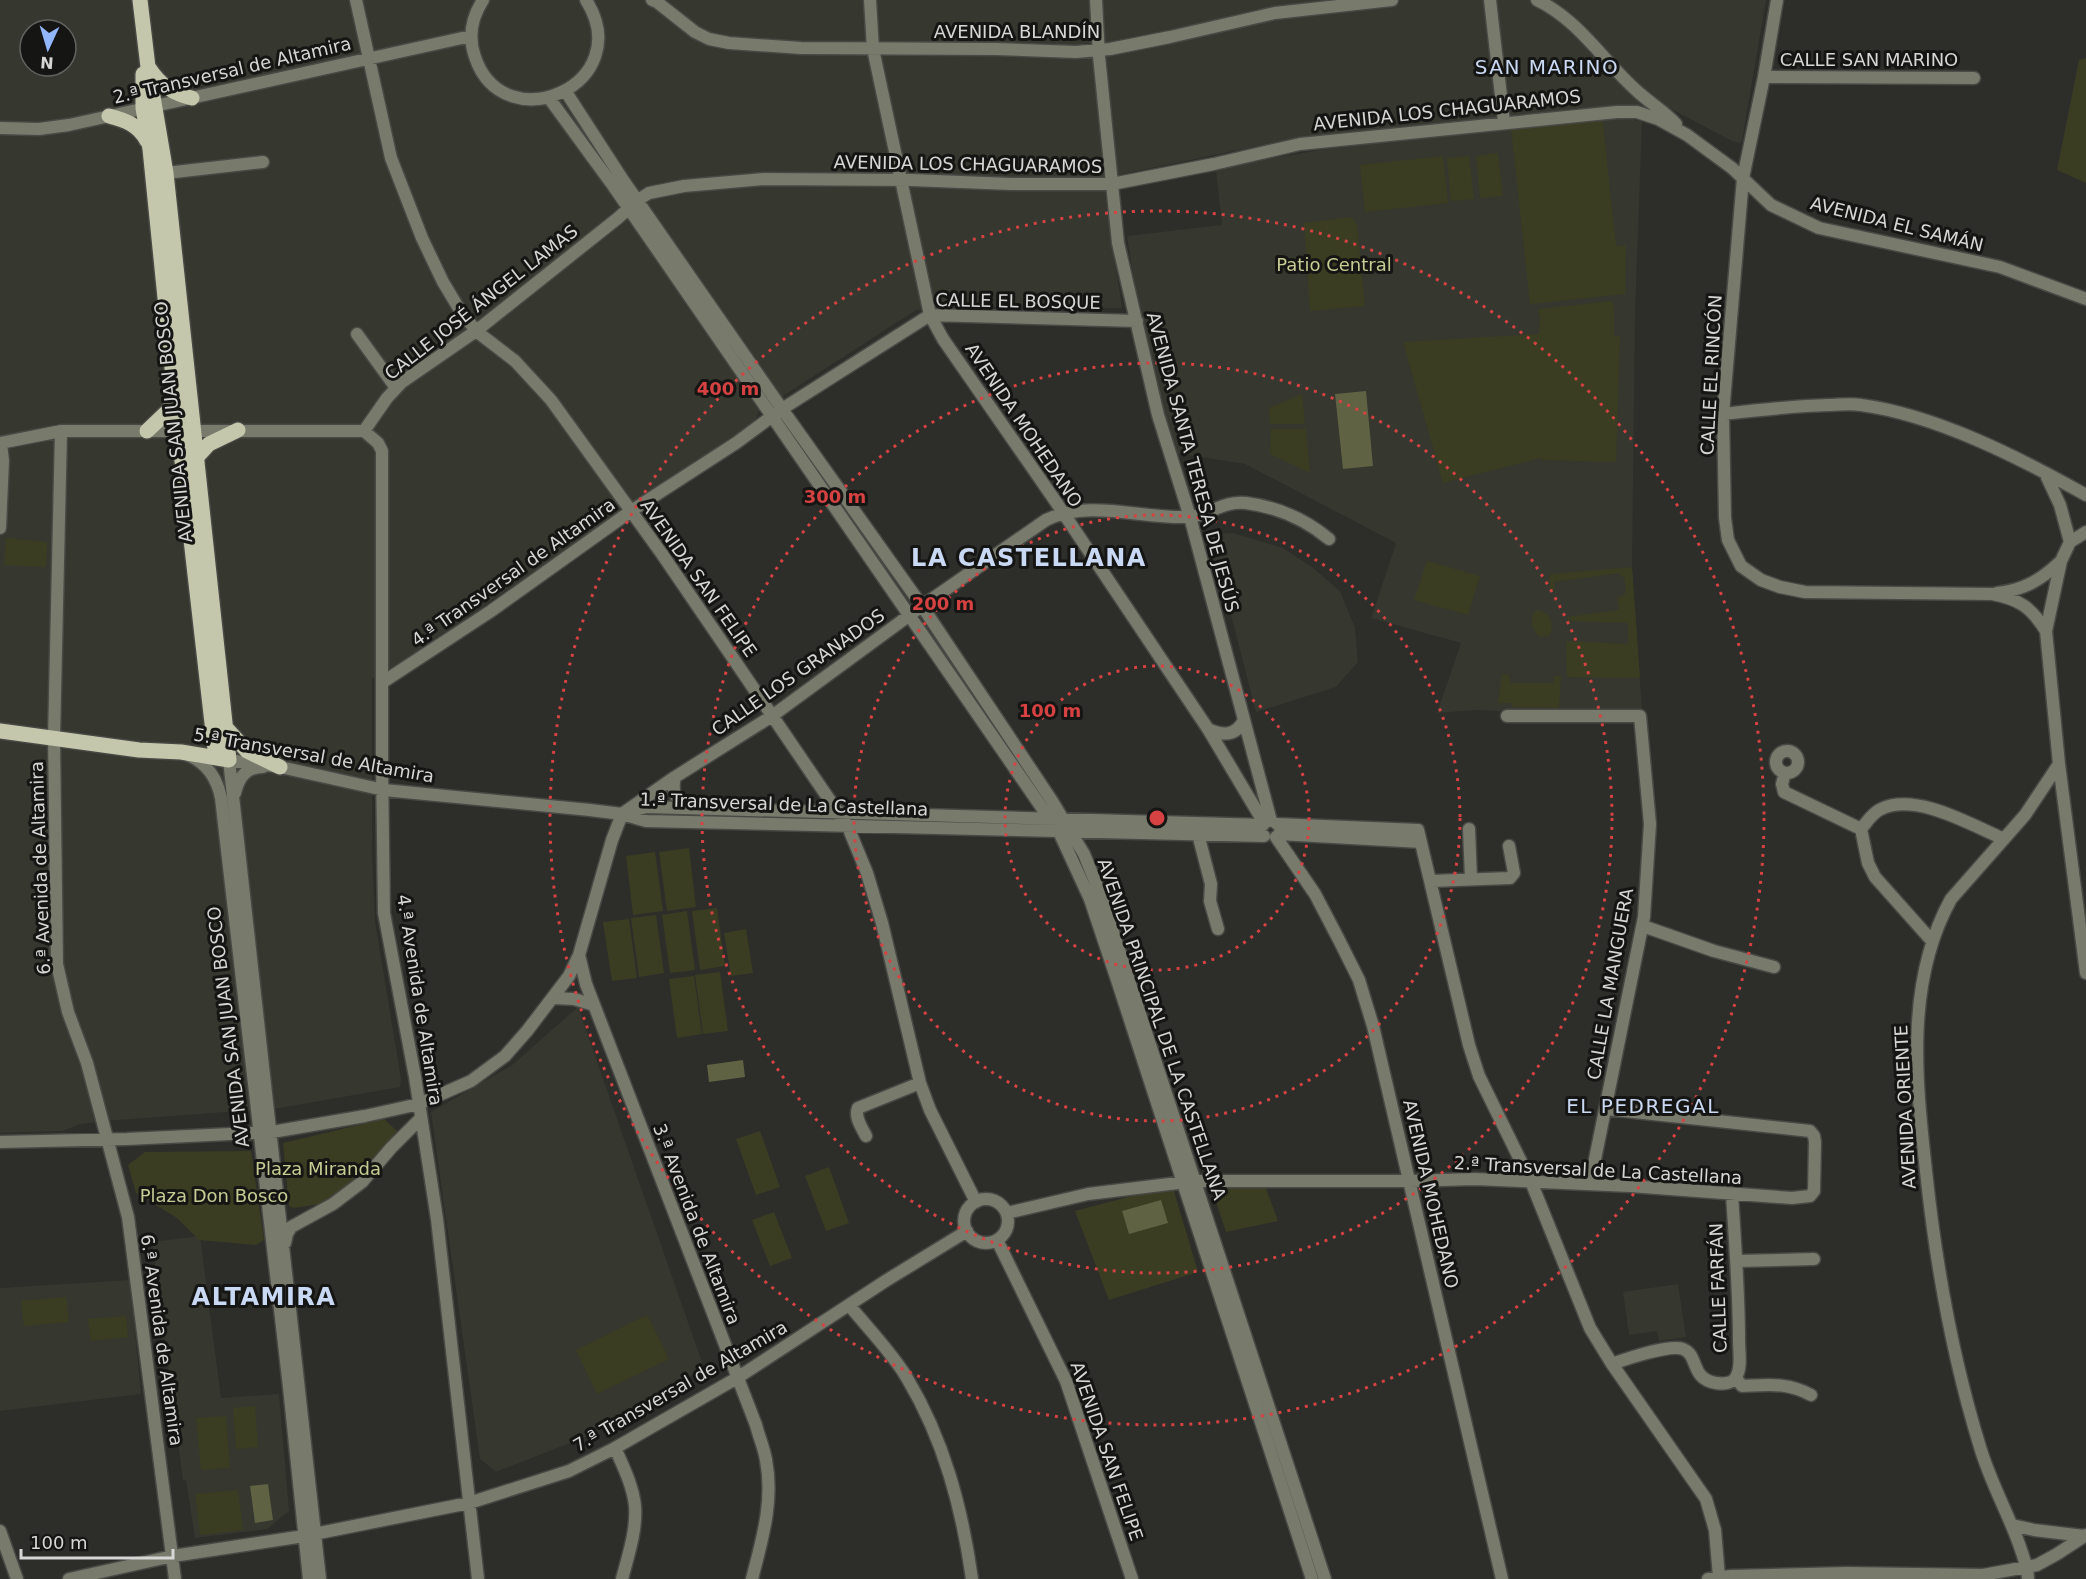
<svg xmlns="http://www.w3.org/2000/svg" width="2086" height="1579" font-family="'DejaVu Sans',sans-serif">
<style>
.built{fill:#36372e;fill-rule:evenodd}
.green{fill:#3b3d22}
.water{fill:#606244}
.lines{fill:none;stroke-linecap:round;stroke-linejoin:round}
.minor-casing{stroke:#484845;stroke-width:15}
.major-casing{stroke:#484845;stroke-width:18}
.minor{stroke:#787a6c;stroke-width:12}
.major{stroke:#c4c7ab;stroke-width:15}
.ring{fill:none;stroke:#d64242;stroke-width:3;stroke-dasharray:3 6}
.labels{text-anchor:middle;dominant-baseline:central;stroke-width:6;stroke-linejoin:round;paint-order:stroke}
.street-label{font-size:18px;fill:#d6d7d5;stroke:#151514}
.park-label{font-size:18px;fill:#c7cc93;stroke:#151514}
.neighbourhood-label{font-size:20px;letter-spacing:1.5px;fill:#cad9f3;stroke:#151514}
.district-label{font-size:24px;font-weight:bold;letter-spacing:1.5px;fill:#cad9f3;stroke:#151514}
.centre{fill:#d64242;stroke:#151514;stroke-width:3}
.ring-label{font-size:18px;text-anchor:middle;font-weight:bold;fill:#d64242;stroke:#151514;stroke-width:6;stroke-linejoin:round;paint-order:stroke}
</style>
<rect width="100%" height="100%" fill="#2d2d2a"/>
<path class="built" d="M0 0H1766L1742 141 1740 143 1732 141 1660 103 1301 137 1103 178 1122 308 944 307 916 310 758 412 757 417 752 423 399 663 372 679V854L375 921 401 1079 400 1087 280 1108 104 1121 81 1124 62 1131 0 1133ZM30 30H66V66H30Z
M1602 116 1642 121 1635 314 1632 567 1642 710 1637 712 1566 714 1476 710 1437 713 1461 643 1371 618 1396 543 1245 464 1188 455 1185 450 1175 457 1136 292 1127 236 1222 225 1216 171 1229 168V166L1320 150Z
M1233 533 1283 548 1312 567 1340 591 1355 628 1358 662 1336 687 1256 712 1232 619 1205 534Z
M578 1007 704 1368 593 1434 496 1472 480 1459 431 1112 511 1066Z
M200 1236 221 1398 279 1394 289 1511 267 1529 195 1538 186 1480H183L152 1242Z
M130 1280 141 1394 0 1411V1288Z
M1678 1284 1686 1337 1659 1341 1657 1331 1629 1335 1623 1292Z"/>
<path class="green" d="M2086 58V183L2057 170 2079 60Z
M1602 116 1616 246 1626 245 1625 294 1530 304 1511 128Z
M1498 153 1503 196 1480 198 1476 156Z
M1443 156 1448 203 1365 212 1360 165Z
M1469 156 1474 199 1451 201 1447 158Z
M1351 217 1357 224 1365 306 1310 311 1304 223Z
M1611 301 1614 305V336H1620L1616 462 1541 460V458L1443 483 1403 342 1539 334 1540 318 1538 309Z
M1302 394 1305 424H1270L1269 408Z
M1271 429H1306L1310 473 1270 454Z
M6 538 47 542 46 567 4 565Z
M1427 561 1480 576 1468 615 1414 600Z
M1632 567 1640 678 1567 677 1566 641 1628 644V623L1568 621 1567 617 1619 610 1617 597 1623 596V594L1626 593 1624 576 1620 577V573L1554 582 1555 590H1550L1549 579 1551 574Z
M1537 610C1551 612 1554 623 1550 635L1546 637 1538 636 1532 626V615Z
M1502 674 1509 675 1510 683H1554V676H1561L1559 708 1512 707V703H1498Z
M689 848 696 907 667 911 659 852Z
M655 852 663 911 633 915 626 856Z
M717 908 725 966 700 970 692 911Z
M687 911 695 970 670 973 662 915Z
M656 915 664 973 639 977 631 918Z
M629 919 637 978 612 981 603 922Z
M746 929 753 973 731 976 724 933Z
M720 972 728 1031 703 1034 695 975Z
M694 976 702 1034 677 1038 669 979Z
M384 1119 398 1132 358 1181 326 1203 294 1208 289 1206 283 1143Z
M760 1131 780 1187 756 1195 736 1139Z
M251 1151 264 1240 256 1245 199 1240 177 1218 136 1193 128 1165 145 1152Z
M829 1167 849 1223 826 1231 805 1176Z
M1263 1180 1278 1221 1226 1232 1212 1190Z
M1173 1188 1198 1272 1109 1300 1075 1211 1143 1193Z
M774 1212 792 1258 770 1266 752 1220Z
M66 1297 69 1322 24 1326 21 1301Z
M647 1315 669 1359 597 1394 576 1350Z
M126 1316 128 1337 91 1341 88 1319Z
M255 1406 258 1447 236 1449 233 1408Z
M226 1416 230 1468 201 1470 196 1418Z
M238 1490 243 1530 200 1535 195 1494Z"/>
<path class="water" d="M1366 391 1373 466 1343 469 1335 394Z
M743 1060 745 1077 709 1082 707 1065Z
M1161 1200 1168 1223 1129 1234 1122 1211Z
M268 1484 273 1520 255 1523 250 1486Z"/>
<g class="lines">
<g class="minor-casing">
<path id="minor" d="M356 0 391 158 422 238 443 282 458 307 476 331 515 361 551 400 662 554 848 827 867 873 882 923 920 1083 930 1110 976 1202
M483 0C472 17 468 37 475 57 504 143 639 84 586 0
M652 0 657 2 695 32 709 39 729 43 801 48 995 49 1076 52 1110 49 1170 37 1275 13 1392 0
M870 0 873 49 930 315 943 339 1056 502 1208 729 1264 823
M1096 0 1099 56 1118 243 1158 415 1190 517 1271 821
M1490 0 1504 122
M1537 0C1579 20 1603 61 1637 91 1650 103 1664 111 1676 124
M1777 0 1764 77 1743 178 1723 414 1725 518 1728 540 1741 566 1761 580 1780 587 1805 592 1992 594C2019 599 2031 607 2046 631
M1764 77 1974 78
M566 92 623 180 782 409 922 606 1052 801 1084 854 1102 898 1325 1579
M549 98 614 187 1060 834 1090 899 1118 983 1312 1579
M0 128 39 129 69 125 471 36
M166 173 263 162
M357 334 396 388
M1723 414C1758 410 1793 406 1828 405 1839 405 1850 403 1861 405 1936 415 2020 458 2086 495
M61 431 54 738 57 964 68 1012 87 1063 128 1217 175 1579
M364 431 387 398 402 382 476 331 618 218 638 200 649 193 684 186 764 179 911 180 1011 184H1112L1214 164 1300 144 1617 112H1637L1658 119 1687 135 1732 168 1771 205 1819 228 2000 267 2086 299
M364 431 378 443 382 451V767L384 913 415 1077 437 1219 478 1579
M0 443 61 431H364
M2045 473 2060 505 2070 542
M0 528 3 461 1 443
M2086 532 2070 542 2061 561 2046 631 2059 764 2086 973
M1997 593C2024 590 2041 580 2061 561
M383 682 491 611 631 511 736 443 782 409 930 315 1137 321
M1507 716H1640L1650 824 1644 917 1590 1184
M1208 729C1223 736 1236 736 1244 720
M1776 762a11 11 0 1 1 22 0a11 11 0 1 1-22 0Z
M188 755C207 763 217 778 221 798L289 1387 309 1579
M1785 773 1782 784 1784 792 1861 829
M675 777C671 793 676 801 690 807
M235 793C239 777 246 767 263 767
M631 811 647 807 1263 825
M622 814 675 777 772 716 922 606 1046 520C1090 499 1141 519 1188 517 1208 516 1224 500 1246 503 1277 507 1305 519 1329 539
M1277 824 1418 830 1469 1045 1479 1076 1532 1184 1590 1328 1612 1364 1706 1499 1715 1530 1719 1577
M1469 829 1471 879
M1198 834 1211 884 1210 901 1218 929
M1279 834 1421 842
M1276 837 1315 894 1339 940 1359 980 1373 1026 1502 1579
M1431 881 1510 878 1514 873 1509 846
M1643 926 1714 951 1774 967
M1932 941 1875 877 1868 863 1861 829C1867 822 1872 813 1881 809 1916 792 1971 825 2004 839
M579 955 586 984 756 1425C759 1437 764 1448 766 1460 774 1501 762 1540 752 1579
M554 998 574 999 594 1005
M866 1136C862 1128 854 1117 858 1108L920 1083
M0 1142 127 1139 272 1132 365 1116 419 1104 471 1081 505 1056 527 1031 569 976 579 955 612 840 622 814
M964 1221a22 22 0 1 1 44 0a22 22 0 1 1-44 0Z
M1007 1213 1088 1194 1194 1181H1410L1475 1179 1630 1186 1792 1198 1810 1196 1814 1191 1815 1142 1814 1136 1810 1131 1606 1109
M997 1240 1066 1381 1132 1579
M285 1243 287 1234 291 1227 333 1204 362 1182 391 1148 421 1118
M1737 1261 1814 1259
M849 1305C867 1327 894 1355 907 1378 944 1440 962 1508 972 1579
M1612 1364C1626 1359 1670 1344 1683 1349 1699 1355 1690 1379 1716 1383 1722 1384 1733 1384 1736 1377 1742 1368 1739 1352 1739 1341 1739 1292 1735 1243 1732 1194
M1736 1378 1742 1386C1769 1385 1787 1382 1811 1395
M615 1448C623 1466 633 1486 635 1506 637 1530 628 1556 622 1579
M2012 1525 2034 1530 2084 1536
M0 1531 17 1579
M69 1579 173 1556 304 1536 469 1503 569 1471 615 1448 737 1378 887 1280 967 1231
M320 1579 229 760 280 767 384 790 590 810 622 814 646 821 1264 836
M1708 1579 1731 1576 1847 1573 1983 1575 2037 1565 2057 1554 2086 1535
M2028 1579C2028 1567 2023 1556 2019 1544 2007 1511 1990 1481 1980 1447 1952 1356 1936 1266 1926 1171 1916 1080 1905 982 1951 899L2025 815 2059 764"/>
</g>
<g class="major-casing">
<path id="major" d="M149 68C160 85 173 94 192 98
M143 74V108L150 149 177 417 216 758
M109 116C125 120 139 125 147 141
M147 431 169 410 174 396
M197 457 209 444 238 430
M227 729 247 751 280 767
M0 731 139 750 181 752 229 760 166 173 148 67 140 0"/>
</g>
<use href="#minor" class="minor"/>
<use href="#major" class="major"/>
</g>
<g class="ring">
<circle cx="1157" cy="818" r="152"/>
<circle cx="1157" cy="818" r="303"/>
<circle cx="1157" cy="818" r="455"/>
<circle cx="1157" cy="818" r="607"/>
</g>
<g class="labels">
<g class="street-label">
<text x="1017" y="31">AVENIDA BLANDÍN</text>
<text x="1869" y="59">CALLE SAN MARINO</text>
<text transform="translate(232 70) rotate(-13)">2.ª Transversal de Altamira</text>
<text transform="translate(1447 110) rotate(-6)">AVENIDA LOS CHAGUARAMOS</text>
<text transform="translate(968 164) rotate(1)">AVENIDA LOS CHAGUARAMOS</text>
<text transform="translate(1897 224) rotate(14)">AVENIDA EL SAMÁN</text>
<text transform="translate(1018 301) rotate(1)">CALLE EL BOSQUE</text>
<text transform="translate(481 302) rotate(-38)">CALLE JOSÉ ÁNGEL LAMAS</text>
<text transform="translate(1711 375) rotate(-87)">CALLE EL RINCÓN</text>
<text transform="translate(173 422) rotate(-96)">AVENIDA SAN JUAN BOSCO</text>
<text transform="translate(1024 425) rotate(56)">AVENIDA MOHEDANO</text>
<text transform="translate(1193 462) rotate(75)">AVENIDA SANTA TERESA DE JESÚS</text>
<text transform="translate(513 572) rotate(-35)">4.ª Transversal de Altamira</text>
<text transform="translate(699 578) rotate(55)">AVENIDA SAN FELIPE</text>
<text transform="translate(798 672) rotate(-35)">CALLE LOS GRANADOS</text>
<text transform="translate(314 755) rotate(10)">5.ª Transversal de Altamira</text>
<text transform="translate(784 804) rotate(2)">1.ª Transversal de La Castellana</text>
<text transform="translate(40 868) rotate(-92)">6.ª Avenida de Altamira</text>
<text transform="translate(1610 984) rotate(-80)">CALLE LA MANGUERA</text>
<text transform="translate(420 1000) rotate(81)">4.ª Avenida de Altamira</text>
<text transform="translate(228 1027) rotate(-97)">AVENIDA SAN JUAN BOSCO</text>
<text transform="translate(1162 1029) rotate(71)">AVENIDA PRINCIPAL DE LA CASTELLANA</text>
<text transform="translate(1905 1107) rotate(-93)">AVENIDA ORIENTE</text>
<text transform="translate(1598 1170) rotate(3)">2.ª Transversal de La Castellana</text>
<text transform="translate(1431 1194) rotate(77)">AVENIDA MOHEDANO</text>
<text transform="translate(697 1224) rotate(69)">3.ª Avenida de Altamira</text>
<text transform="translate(1718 1288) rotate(-92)">CALLE FARFÁN</text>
<text transform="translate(162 1340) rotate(82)">6.ª Avenida de Altamira</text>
<text transform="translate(680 1386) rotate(-30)">7.ª Transversal de Altamira</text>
<text transform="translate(1107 1451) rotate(71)">AVENIDA SAN FELIPE</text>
</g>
<g class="park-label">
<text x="1334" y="264">Patio Central</text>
<text x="318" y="1168">Plaza Miranda</text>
<text x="214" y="1195">Plaza Don Bosco</text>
</g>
<g class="neighbourhood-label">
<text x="1547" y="67">SAN MARINO</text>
<text x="1643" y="1106">EL PEDREGAL</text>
</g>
<g class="district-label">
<text x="1029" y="558">LA CASTELLANA</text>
<text x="264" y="1297">ALTAMIRA</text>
</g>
</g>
<circle cx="1157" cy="818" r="9" class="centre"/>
<g class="ring-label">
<text x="728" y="395">400 m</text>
<text x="835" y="503">300 m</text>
<text x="943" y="610">200 m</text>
<text x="1050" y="717">100 m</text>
</g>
<g transform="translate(48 48) rotate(184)"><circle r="28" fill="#151514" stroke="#626361" stroke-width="1.5"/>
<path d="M0-4.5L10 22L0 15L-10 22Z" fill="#92b7fd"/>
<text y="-9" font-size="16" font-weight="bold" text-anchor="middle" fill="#d6d7d5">N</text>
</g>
<path d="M21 1549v9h152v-9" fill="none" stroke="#d6d7d5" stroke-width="3"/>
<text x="30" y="1549" font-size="18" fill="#d6d7d5" stroke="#151514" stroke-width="4.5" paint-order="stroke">100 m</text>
</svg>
